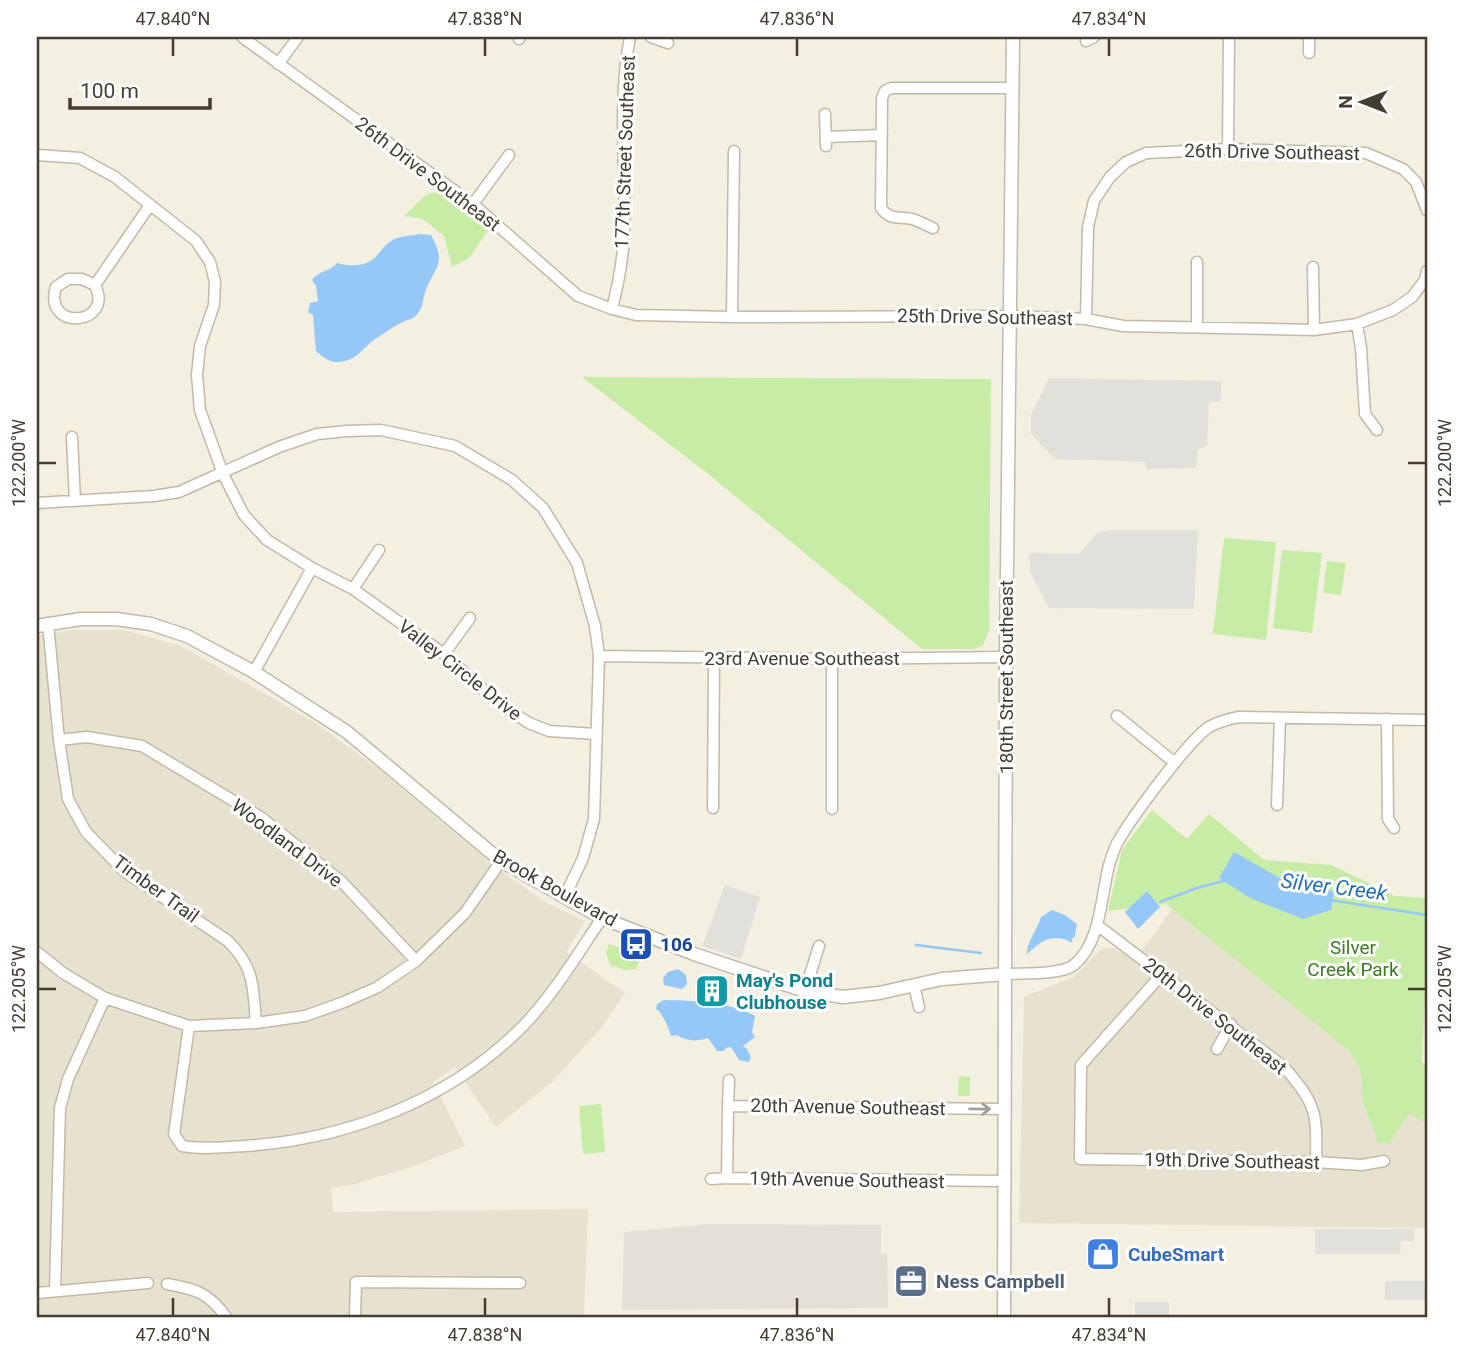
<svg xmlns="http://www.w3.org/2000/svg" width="1464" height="1354" font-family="Roboto,sans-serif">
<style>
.residential{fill:#e7e1cf}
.industrial{fill:#e4dfd7}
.green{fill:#c7eca5}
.parking{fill:#e2e0db}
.water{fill:#96c8f7}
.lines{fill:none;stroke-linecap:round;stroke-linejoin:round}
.stream{stroke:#96c8f7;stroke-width:2.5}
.minor-casing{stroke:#c1baa6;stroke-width:13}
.tertiary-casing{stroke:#c1baa6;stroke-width:15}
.minor{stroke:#fff;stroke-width:10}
.tertiary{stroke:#fff;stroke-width:12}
.oneway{stroke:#a29e98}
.ticks{fill:none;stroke:#443e32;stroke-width:2.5}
.labels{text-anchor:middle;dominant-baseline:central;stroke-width:6;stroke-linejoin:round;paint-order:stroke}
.street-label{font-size:19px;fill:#443e32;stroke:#fff}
.transit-label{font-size:19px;font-weight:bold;fill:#164399;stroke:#fff;text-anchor:start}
.park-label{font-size:19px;fill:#3c7b20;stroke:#fff}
.culture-label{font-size:19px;font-weight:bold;fill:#0d838f;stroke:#fff;text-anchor:start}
.shop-label{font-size:19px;font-weight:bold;fill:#366cbe;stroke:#fff;text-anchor:start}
.service-label{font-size:19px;font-weight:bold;fill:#4e5e75;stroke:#fff;text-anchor:start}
.water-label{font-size:21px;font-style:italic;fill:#226eb9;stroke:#fff}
.neatline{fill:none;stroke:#443e32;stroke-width:2.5}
.ticks-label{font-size:18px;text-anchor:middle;fill:#443e32}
</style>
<rect width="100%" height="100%" fill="#f3efe1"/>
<path class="residential" d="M73 630H124L181 646 314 722 377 768 503 873 547 903 585 921 566 952 625 993 603 1026 554 1080 496 1127 455 1067 433 1082 465 1146 414 1166 355 1184 331 1188 333 1212 588 1209 584 1317H37V636Z
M1172 909 1347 1049 1358 1060 1365 1110 1376 1128 1377 1142 1389 1143 1410 1112 1427 1124V1228L1019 1223 1024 997 1073 977 1100 950 1107 948H1113L1136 959Z"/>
<path class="industrial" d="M710 1224 881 1225V1254H887L888 1308 622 1310 624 1232Z"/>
<path class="green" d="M437 192 461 207 488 231 469 258 452 267 444 236 423 219 404 216 427 194Z
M582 377 991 379 989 631 983 645 974 649H922L707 473Z
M1224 538 1276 542 1266 640 1213 634Z
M1282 550 1322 553 1312 633 1273 628Z
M1327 561 1346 563 1341 595 1323 593Z
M1152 810 1187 839 1209 814 1264 860 1331 865 1395 896 1427 898V998L1425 999 1422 1062 1427 1067V1124L1410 1113 1389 1143 1377 1142C1376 1128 1370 1123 1366 1111 1357 1087 1369 1072 1347 1049L1166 904 1108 911 1122 850Z
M609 944 641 955 636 969 625 970 610 965 606 953Z
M959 1076 970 1077V1096H958Z
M601 1104 605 1152 583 1154 579 1106Z"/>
<path class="parking" d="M1049 378 1222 381 1220 402H1209L1207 446 1198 449 1196 468 1147 469 1145 462 1055 459 1031 434V415Z
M1112 530H1198L1194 609 1049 608 1030 572 1029 553 1079 554 1098 532Z
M725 885 760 897 741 959 702 946Z
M1315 1229H1414V1241H1401L1400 1254H1315Z
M1385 1281H1427V1300H1385Z
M1135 1302H1169V1317H1135Z"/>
<path class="water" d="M419 234 431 235C446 263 437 264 426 289 422 300 424 310 413 318 409 320 407 320 403 322 393 326 384 334 375 339 363 348 356 361 339 362 329 363 323 357 316 351L313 315 308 312 310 303 318 301 316 286 312 280C319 270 330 272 337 263 352 267 369 267 379 253 383 248 386 244 391 241 398 236 410 236 419 234Z
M1234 852 1278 877 1301 886 1334 891 1331 910 1303 919 1250 898 1219 878Z
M1147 891 1160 907 1138 929 1125 912Z
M1052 910 1065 915 1077 924 1075 936 1071 940C1048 936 1045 938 1027 954 1026 942 1038 929 1041 917Z
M678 969 686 975 687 984 682 989 664 985 663 978 668 972Z
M664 1000C694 1001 727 1001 755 1016L752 1032 755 1037 743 1046 747 1049 751 1057 749 1062 739 1060 731 1047 726 1048 724 1051H717L708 1038C697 1042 685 1041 677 1035L671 1036C669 1028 662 1012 656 1009L657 1004Z"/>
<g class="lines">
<path class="stream" d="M1330 900 1427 915
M1160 902 1197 888 1227 880
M1065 938 1071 941
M916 945 981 953"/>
<g class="minor-casing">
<path id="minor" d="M242 37 473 204 578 296 612 309 636 315 732 317 1011 316 1086 319 1123 326 1314 330 1357 324 1393 310 1412 297 1425 280 1427 271
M651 37 668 43
M519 39 520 37
M1086 41 1094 37
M1309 53V37
M278 64 298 37
M825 114 826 146
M826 137 882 135
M1228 149 1229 37
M37 155 80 158 115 177 196 241 210 262 215 282 214 305 200 346 197 375 200 410 223 474 244 515 267 540 312 568 353 589 444 654 499 704 529 723 549 731 596 734
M473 204 509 155
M933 228C926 225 919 221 912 219 899 216 890 221 881 208L882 98 885 91 891 88H1013
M1313 267 1314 330
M68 279H82L95 285C115 326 42 332 56 287Z
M95 285 150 205
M612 309C618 285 623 260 624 235 627 169 617 102 630 37
M732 317 734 151
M1086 319 1088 227 1094 201 1110 177 1126 162 1146 153 1228 149 1366 153 1403 169 1416 182 1427 210
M1357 324 1361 348 1365 414 1377 430
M1197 327V262
M72 437 75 501
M37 503 154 496 179 492 279 447 317 434 347 431 381 430 455 446 512 480 543 508 577 563 595 626 599 656 594 819 583 858 564 898
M353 589 379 550
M48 623 59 740 68 799 86 832 124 871 228 941C255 968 253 987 256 1023
M444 654 470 618
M599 656 832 659 1006 657
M254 672 312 568
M1117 716 1175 763
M1387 719 1388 819 1394 828
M59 740 87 737 142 746 262 818 342 882 416 961
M1277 805 1280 718
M713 808 714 659
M832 809V659
M1097 925 1284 1067C1317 1105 1317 1113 1316 1162
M37 952 63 973 105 998 189 1026 256 1023 305 1016 344 1002 378 987 416 961 465 913 501 861
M1163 973 1081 1065 1080 1159 1316 1162 1362 1165 1384 1161
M1006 974C1023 973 1061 975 1074 965 1101 943 1101 896 1109 865 1112 857 1114 847 1119 840 1132 817 1189 740 1209 727 1218 722 1228 719 1239 717L1427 720
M914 985 919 1007
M805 991 819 946
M189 1026 174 1134 182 1146C203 1150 224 1147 245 1146 348 1139 450 1100 523 1026 554 994 577 955 602 918
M1217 1049 1231 1024
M728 1106 729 1080
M711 1179 727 1178
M1003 1181 727 1178 728 1106 1004 1109
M167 1284C196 1289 209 1293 226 1317
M55 1290 60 1108 68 1079 105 998
M37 1293 148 1283
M355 1317 356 1282 520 1283"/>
</g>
<g class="tertiary-casing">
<path id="tertiary" d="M37 626 81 619H116L151 624 187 636 254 672 347 732 501 861 602 918 694 954 805 991 843 997 879 993 942 979 1006 974
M1004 1317 1006 657 1013 37"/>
</g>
<use href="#minor" class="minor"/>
<use href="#tertiary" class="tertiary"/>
</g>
<defs><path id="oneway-shaft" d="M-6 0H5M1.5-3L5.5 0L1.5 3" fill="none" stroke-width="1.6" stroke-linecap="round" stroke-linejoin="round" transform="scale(1.75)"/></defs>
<use class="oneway" href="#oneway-shaft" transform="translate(980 1109) rotate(1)"/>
<path class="ticks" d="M173 38V56M485 38V56M797 38V56M1109 38V56M38 463H56M1408 463H1426M38 989H56M1408 989H1426M173 1298V1316M485 1298V1316M797 1298V1316M1109 1298V1316"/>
<defs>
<g id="bus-square" transform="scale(1.75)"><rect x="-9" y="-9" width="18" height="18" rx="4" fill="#1a4fb4" stroke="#fff"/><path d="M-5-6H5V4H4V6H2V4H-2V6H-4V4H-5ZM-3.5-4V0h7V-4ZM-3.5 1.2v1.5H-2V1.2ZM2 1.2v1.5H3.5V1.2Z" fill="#fff"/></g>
<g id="building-square" transform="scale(1.75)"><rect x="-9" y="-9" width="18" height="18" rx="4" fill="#0f9aa8" stroke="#fff"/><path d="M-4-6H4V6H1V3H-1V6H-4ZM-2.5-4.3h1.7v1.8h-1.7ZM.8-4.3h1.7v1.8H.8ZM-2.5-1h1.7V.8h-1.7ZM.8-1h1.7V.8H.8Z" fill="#fff"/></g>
<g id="shop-square" transform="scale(1.75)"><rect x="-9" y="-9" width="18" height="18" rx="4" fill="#3f7fe0" stroke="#fff"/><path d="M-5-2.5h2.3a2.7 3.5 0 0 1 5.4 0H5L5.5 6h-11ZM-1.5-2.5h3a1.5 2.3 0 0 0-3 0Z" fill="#fff"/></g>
<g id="office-square" transform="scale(1.75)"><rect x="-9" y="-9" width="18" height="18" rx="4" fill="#5c6f8a" stroke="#fff"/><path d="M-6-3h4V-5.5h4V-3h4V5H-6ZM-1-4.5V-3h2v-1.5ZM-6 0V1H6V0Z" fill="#fff"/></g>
</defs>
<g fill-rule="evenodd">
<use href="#bus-square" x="636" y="944"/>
<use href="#building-square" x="712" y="991"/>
<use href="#shop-square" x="1103" y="1254"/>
<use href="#office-square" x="911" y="1281"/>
</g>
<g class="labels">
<g class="street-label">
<text transform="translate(625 152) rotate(-88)">177th Street Southeast</text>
<text transform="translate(1272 152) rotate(1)">26th Drive Southeast</text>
<text transform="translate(428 174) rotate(37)">26th Drive Southeast</text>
<text transform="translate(985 317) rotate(1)">25th Drive Southeast</text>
<text x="802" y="658">23rd Avenue Southeast</text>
<text transform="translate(460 670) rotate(38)">Valley Circle Drive</text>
<text transform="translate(1006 677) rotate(-90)">180th Street Southeast</text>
<text transform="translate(287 843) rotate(37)">Woodland Drive</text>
<text transform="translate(555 888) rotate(29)">Brook Boulevard</text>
<text transform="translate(156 889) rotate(36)">Timber Trail</text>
<text transform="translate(1215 1016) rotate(38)">20th Drive Southeast</text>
<text transform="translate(848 1107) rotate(1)">20th Avenue Southeast</text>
<text transform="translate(1232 1161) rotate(1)">19th Drive Southeast</text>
<text transform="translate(847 1180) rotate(1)">19th Avenue Southeast</text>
</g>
<g class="transit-label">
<text x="660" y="944">106</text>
</g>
<g class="park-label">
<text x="1353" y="947">Silver<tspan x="1353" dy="22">Creek Park</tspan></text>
</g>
<g class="culture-label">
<text x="736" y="980">May's Pond<tspan x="736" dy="22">Clubhouse</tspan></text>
</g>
<g class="shop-label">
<text x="1128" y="1254">CubeSmart</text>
</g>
<g class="service-label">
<text x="936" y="1281">Ness Campbell</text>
</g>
<g class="water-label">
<text transform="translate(1334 887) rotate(7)">Silver Creek</text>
</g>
</g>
<rect width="1464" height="1354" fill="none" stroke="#ffffff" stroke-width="77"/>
<g transform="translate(1362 102) rotate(270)" stroke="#ffffff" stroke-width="5" paint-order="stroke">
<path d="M0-5L12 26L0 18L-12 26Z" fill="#443e32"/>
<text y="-10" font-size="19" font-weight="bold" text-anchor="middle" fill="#443e32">N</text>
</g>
<path d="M70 98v10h140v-10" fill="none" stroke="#443e32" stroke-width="3.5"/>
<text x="80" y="98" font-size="21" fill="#443e32" stroke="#ffffff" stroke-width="5" paint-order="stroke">100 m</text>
<rect x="38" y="38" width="1388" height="1278" class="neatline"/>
<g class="ticks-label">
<text x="173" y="25">47.840°N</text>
<text x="485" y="25">47.838°N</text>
<text x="797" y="25">47.836°N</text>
<text x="1109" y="25">47.834°N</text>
<text transform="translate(1445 463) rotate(-90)" y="6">122.200°W</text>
<text transform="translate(19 463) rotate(-90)" y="6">122.200°W</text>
<text transform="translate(1445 989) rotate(-90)" y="6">122.205°W</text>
<text transform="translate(19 989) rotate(-90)" y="6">122.205°W</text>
<text x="173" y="1341">47.840°N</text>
<text x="485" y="1341">47.838°N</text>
<text x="797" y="1341">47.836°N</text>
<text x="1109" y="1341">47.834°N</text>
</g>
</svg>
